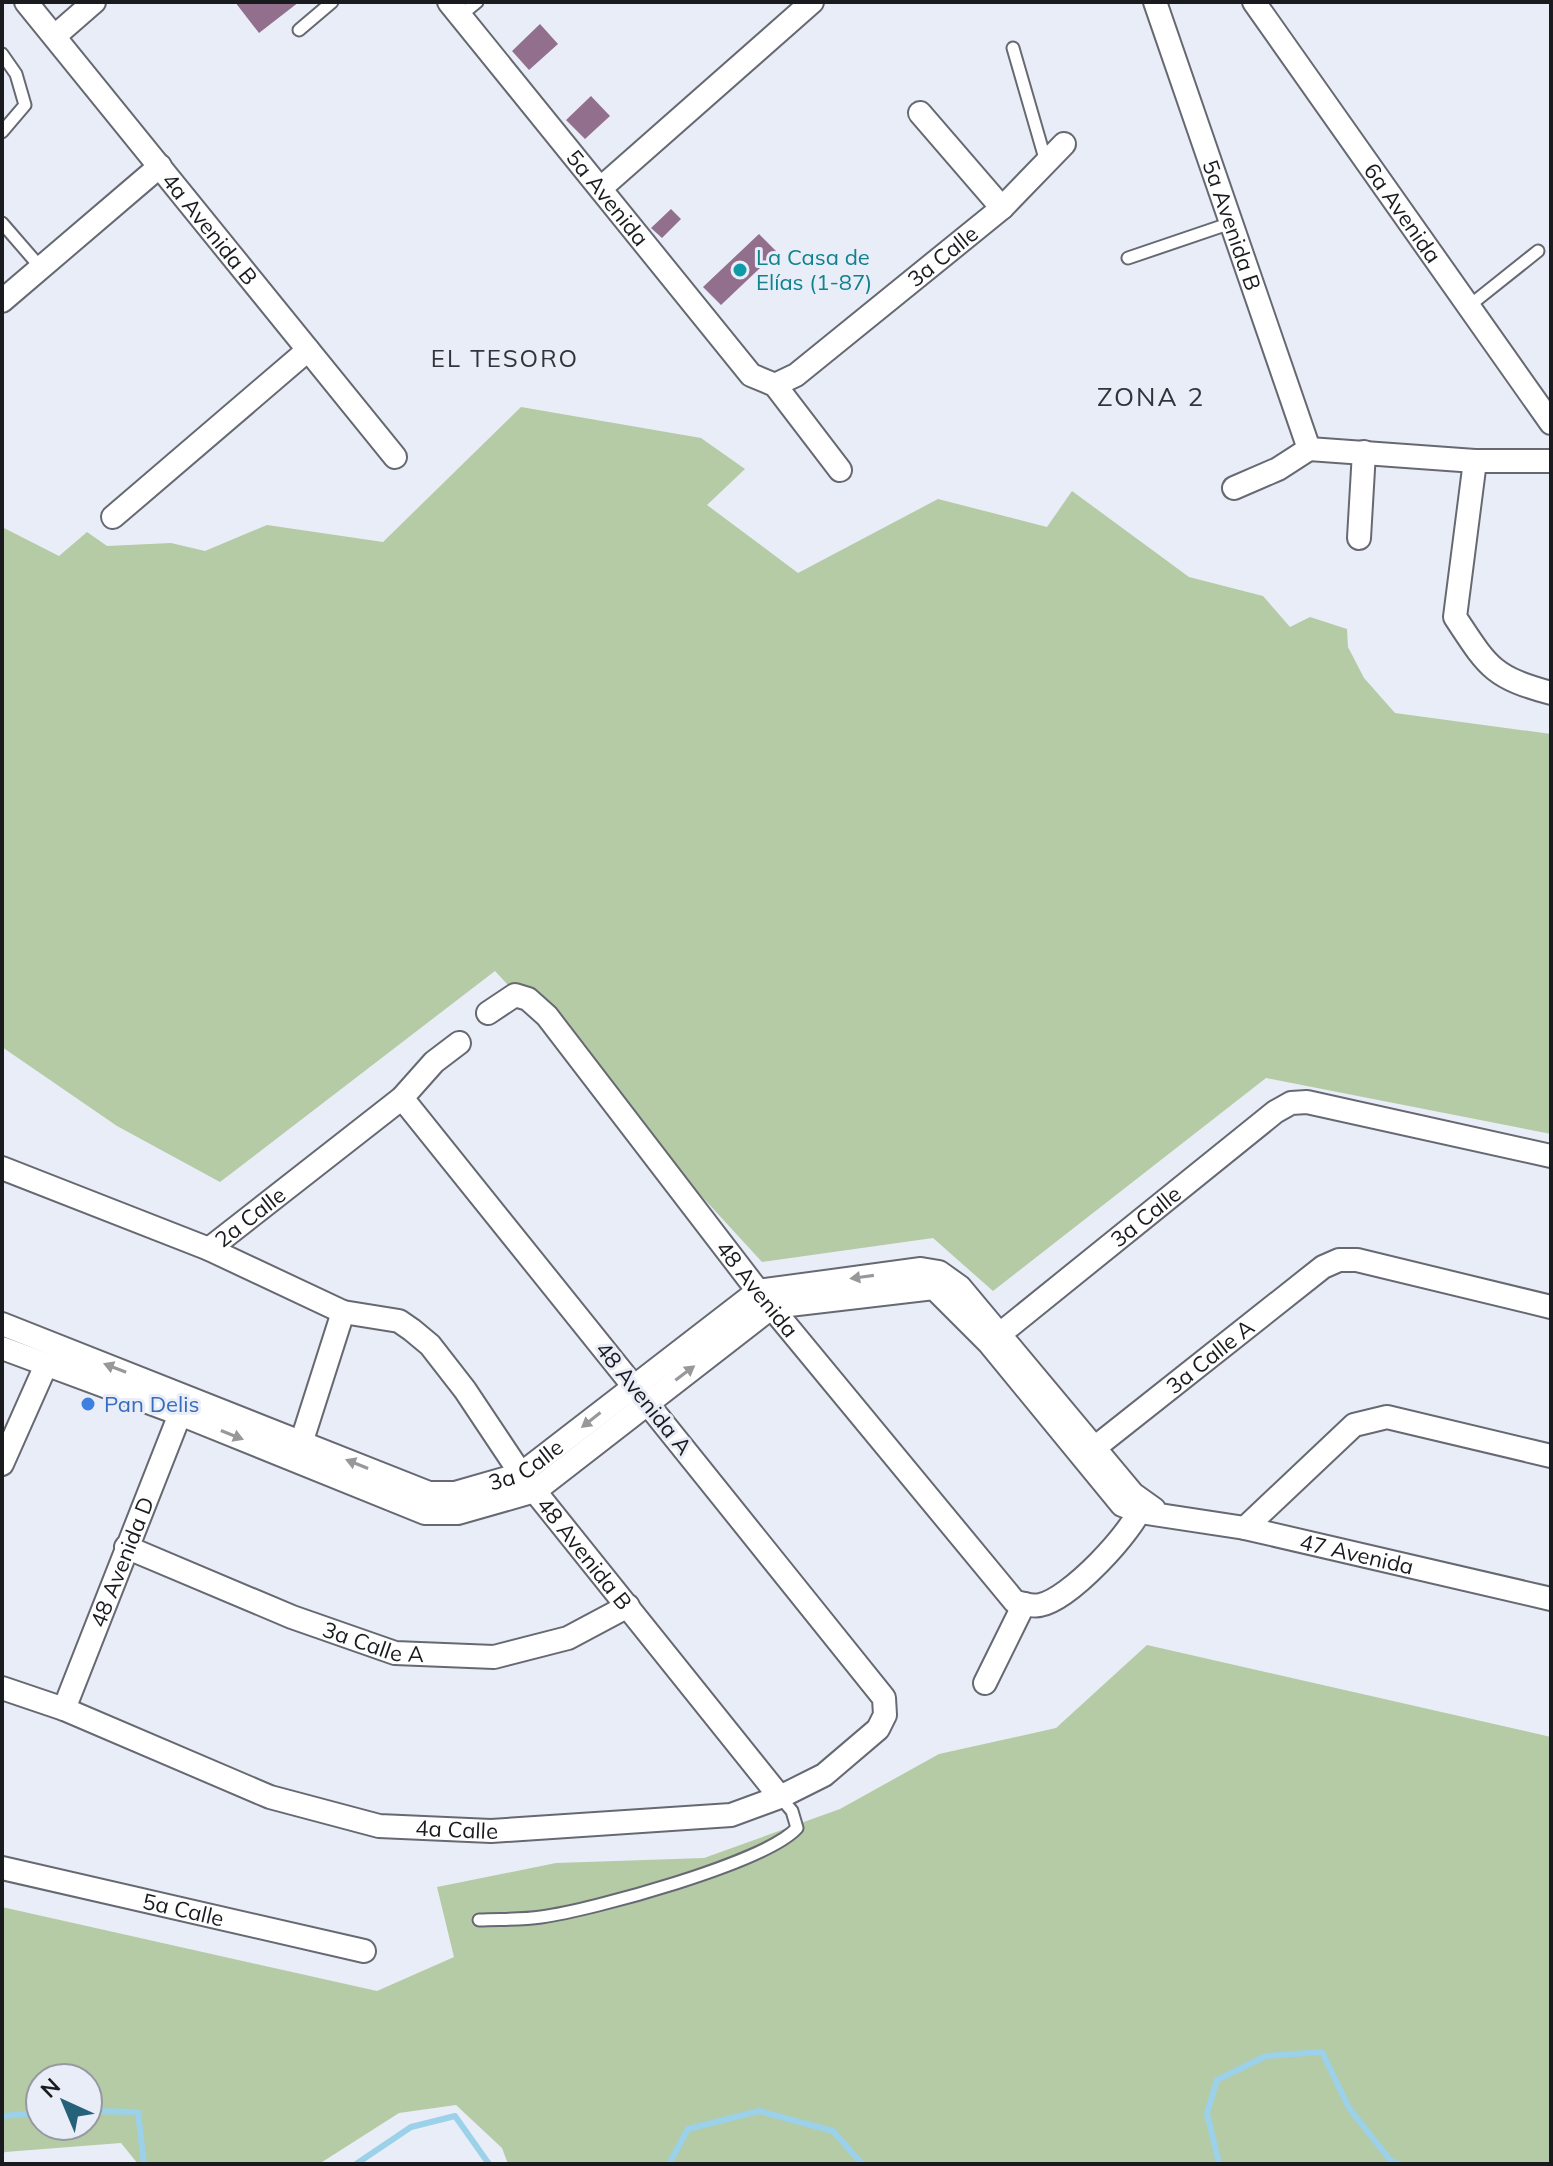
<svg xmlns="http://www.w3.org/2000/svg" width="1553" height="2166" font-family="Mulish,sans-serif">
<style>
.green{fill:#b4cba6;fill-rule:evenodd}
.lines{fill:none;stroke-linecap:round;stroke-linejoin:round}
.stream{stroke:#9bd1e9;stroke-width:6}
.building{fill:#936f8e}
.lane-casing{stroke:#666972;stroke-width:15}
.street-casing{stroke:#666972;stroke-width:26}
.lane{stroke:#fff;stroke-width:11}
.street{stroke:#fff;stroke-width:22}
.oneway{fill:#98989a}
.culture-dot{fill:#0f9aa8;stroke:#e9edf7;stroke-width:3}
.shop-dot{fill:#3f7fe0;stroke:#e9edf7;stroke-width:3}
.labels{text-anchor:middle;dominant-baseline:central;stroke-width:6;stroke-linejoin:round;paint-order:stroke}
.street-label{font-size:22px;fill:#1a1b1f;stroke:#e9edf7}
.culture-label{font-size:22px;fill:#0d838f;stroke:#e9edf7;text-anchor:start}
.shop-label{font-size:22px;fill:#366cbe;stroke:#e9edf7;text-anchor:start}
.neighbourhood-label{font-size:24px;letter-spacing:2px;fill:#32343c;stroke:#e9edf7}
.quarter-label{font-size:26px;letter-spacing:2px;fill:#32343c;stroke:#e9edf7}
</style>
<rect width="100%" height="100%" fill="#e9edf7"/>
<path class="green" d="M521 407 701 438 745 469 707 505 798 573 938 499 1047 527 1072 491 1189 577 1263 596 1290 627 1310 617 1347 629 1348 647 1364 678 1395 713 1551 734V1134L1266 1078 993 1291 933 1238 762 1262 495 971 220 1182 117 1126 2 1047V527L59 556 87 532 107 546 171 543 205 551 267 525 383 542Z
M1147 1645 1551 1737V2164H508L502 2148 456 2105 399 2113 319 2164H138L121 2143 5 2152 2 2155V1907L377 1991 454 1957 437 1887 556 1863 704 1858 840 1809 939 1754 1056 1728ZM40 2078H88V2126H40Z"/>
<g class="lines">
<path class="stream" d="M88 2111 138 2112 144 2164
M2 2116 40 2113
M356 2164 411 2127 455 2116 489 2164
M669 2164 688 2129 759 2111 833 2131 862 2164
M1219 2164 1207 2113 1217 2080 1266 2056 1322 2052 1349 2108 1390 2160 1399 2164"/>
</g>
<path class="building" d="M235 2H299L259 33Z
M540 24 558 44 529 70 512 51Z
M591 96 610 116 585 139 566 120Z
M671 209 681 219 662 238 651 228Z
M759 234 777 252 721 305 703 287Z"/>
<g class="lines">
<g class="lane-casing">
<path id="lane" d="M460 16 477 2
M299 30 332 2
M1013 48 1046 162
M2 54 16 74 25 105 2 132
M2 223 41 268
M1128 258 1231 223
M1469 306 1538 251
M479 1920C500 1919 521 1920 541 1917 592 1910 765 1863 797 1828L792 1811 780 1797"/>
</g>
<g class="street-casing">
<g id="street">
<path id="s1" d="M26 2 395 457"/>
<path id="s2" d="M449 2 751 375 775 385 840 470"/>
<path id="s3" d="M1155 2 1309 449"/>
<path id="s4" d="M1254 2 1551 423"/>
<path d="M55 36 94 2"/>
<path d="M920 113 1002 208"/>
<path d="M601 188 812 2"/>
<path d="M2 301 160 166"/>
<path id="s5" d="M775 385 796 375 1002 208 1064 144"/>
<path d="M1309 449 1475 461H1551"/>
<path d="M1475 461 1455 617C1488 667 1492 677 1551 693"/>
<path d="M1234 488 1278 469 1309 449"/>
<path d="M113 517 308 350"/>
<path d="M1359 538 1364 452"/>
<path id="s6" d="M488 1013 515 995 528 999 547 1016 758 1291 1015 1602C1022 1603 1033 1607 1040 1605 1069 1600 1134 1531 1143 1503"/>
<path id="s7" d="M2 1168 209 1249 343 1312 399 1321 412 1330 430 1345 465 1390 521 1474 780 1797"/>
<path id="s8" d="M209 1249 402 1098 434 1062 459 1043"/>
<path id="s9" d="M2 1324 429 1493H455L521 1474 758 1291 921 1269 939 1272 960 1287 1133 1494 1154 1509"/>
<path id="s10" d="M990 1342 1275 1112 1291 1103 1307 1102 1551 1156"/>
<path id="s11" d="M2 1348 180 1414 425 1513H458L535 1491 772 1307 934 1288 989 1343 1122 1505 1140 1512 1245 1528 1551 1599"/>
<path d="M297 1456 343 1312"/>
<path id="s12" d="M1083 1457 1323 1267 1339 1260H1357L1551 1307"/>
<path d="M2 1464 46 1365"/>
<path d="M1245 1528 1354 1425 1387 1417 1551 1456"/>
<path id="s13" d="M126 1547 292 1617 395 1653 494 1657 568 1638 628 1606"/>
<path d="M985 1683 1024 1604"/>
<path id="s14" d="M2 1688 64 1709 270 1797 379 1826 491 1831 731 1815 780 1797 824 1775 878 1729 885 1715 884 1698 402 1098"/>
<path id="s15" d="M64 1709 180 1414"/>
<path id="s16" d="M2 1868 364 1951"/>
</g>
</g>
<use href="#lane" class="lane"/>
<use href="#street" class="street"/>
</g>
<defs><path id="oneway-solid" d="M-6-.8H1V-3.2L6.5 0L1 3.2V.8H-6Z" transform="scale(2)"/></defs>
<g class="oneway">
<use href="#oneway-solid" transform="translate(862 1277) rotate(172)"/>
<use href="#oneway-solid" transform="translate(115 1368) rotate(-159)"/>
<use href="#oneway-solid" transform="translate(685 1373) rotate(-37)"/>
<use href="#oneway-solid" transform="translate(591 1420) rotate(142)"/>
<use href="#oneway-solid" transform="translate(232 1435) rotate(22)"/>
<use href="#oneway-solid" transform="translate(357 1464) rotate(-158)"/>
</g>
<circle class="culture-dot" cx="740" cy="270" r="8"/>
<circle class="shop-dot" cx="88" cy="1404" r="8"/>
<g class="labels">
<g class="street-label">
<text stroke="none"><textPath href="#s2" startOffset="252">5a Avenida</textPath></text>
<text stroke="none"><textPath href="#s4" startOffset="258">6a Avenida</textPath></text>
<text stroke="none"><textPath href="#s3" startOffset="236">5a Avenida B</textPath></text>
<text stroke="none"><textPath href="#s1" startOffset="292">4a Avenida B</textPath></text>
<text stroke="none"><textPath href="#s5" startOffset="212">3a Calle</textPath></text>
<text stroke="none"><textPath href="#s8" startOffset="52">2a Calle</textPath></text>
<text stroke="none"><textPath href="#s10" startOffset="200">3a Calle</textPath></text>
<text stroke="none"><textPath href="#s6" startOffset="416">48 Avenida</textPath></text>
<text stroke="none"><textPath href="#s12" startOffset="162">3a Calle A</textPath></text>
<text transform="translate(644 1398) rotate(51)">48 Avenida A</text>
<text stroke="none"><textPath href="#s9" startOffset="562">3a Calle</textPath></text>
<text stroke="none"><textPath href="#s7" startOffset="726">48 Avenida B</textPath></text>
<text stroke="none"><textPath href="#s11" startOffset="1558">47 Avenida</textPath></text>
<text stroke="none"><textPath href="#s15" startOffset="158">48 Avenida D</textPath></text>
<text stroke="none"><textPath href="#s13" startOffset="266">3a Calle A</textPath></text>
<text stroke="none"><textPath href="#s14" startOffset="480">4a Calle</textPath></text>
<text stroke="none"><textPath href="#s16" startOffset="186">5a Calle</textPath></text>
</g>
<g class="culture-label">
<text x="756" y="257">La Casa de<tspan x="756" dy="25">Elías (1-87)</tspan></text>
</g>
<g class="shop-label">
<text x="104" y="1404">Pan Delis</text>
</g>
<g class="neighbourhood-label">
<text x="505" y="358">EL TESORO</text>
</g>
<g class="quarter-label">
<text x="1151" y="396">ZONA 2</text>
</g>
</g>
<rect width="1553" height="2166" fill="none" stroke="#1a1b1f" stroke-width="8"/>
<g transform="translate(64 2102) rotate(316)"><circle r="38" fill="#e9edf7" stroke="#9699a1" stroke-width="2"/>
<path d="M0-6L14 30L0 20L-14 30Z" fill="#256279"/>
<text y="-12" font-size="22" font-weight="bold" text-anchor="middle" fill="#1a1b1f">N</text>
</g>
</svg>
